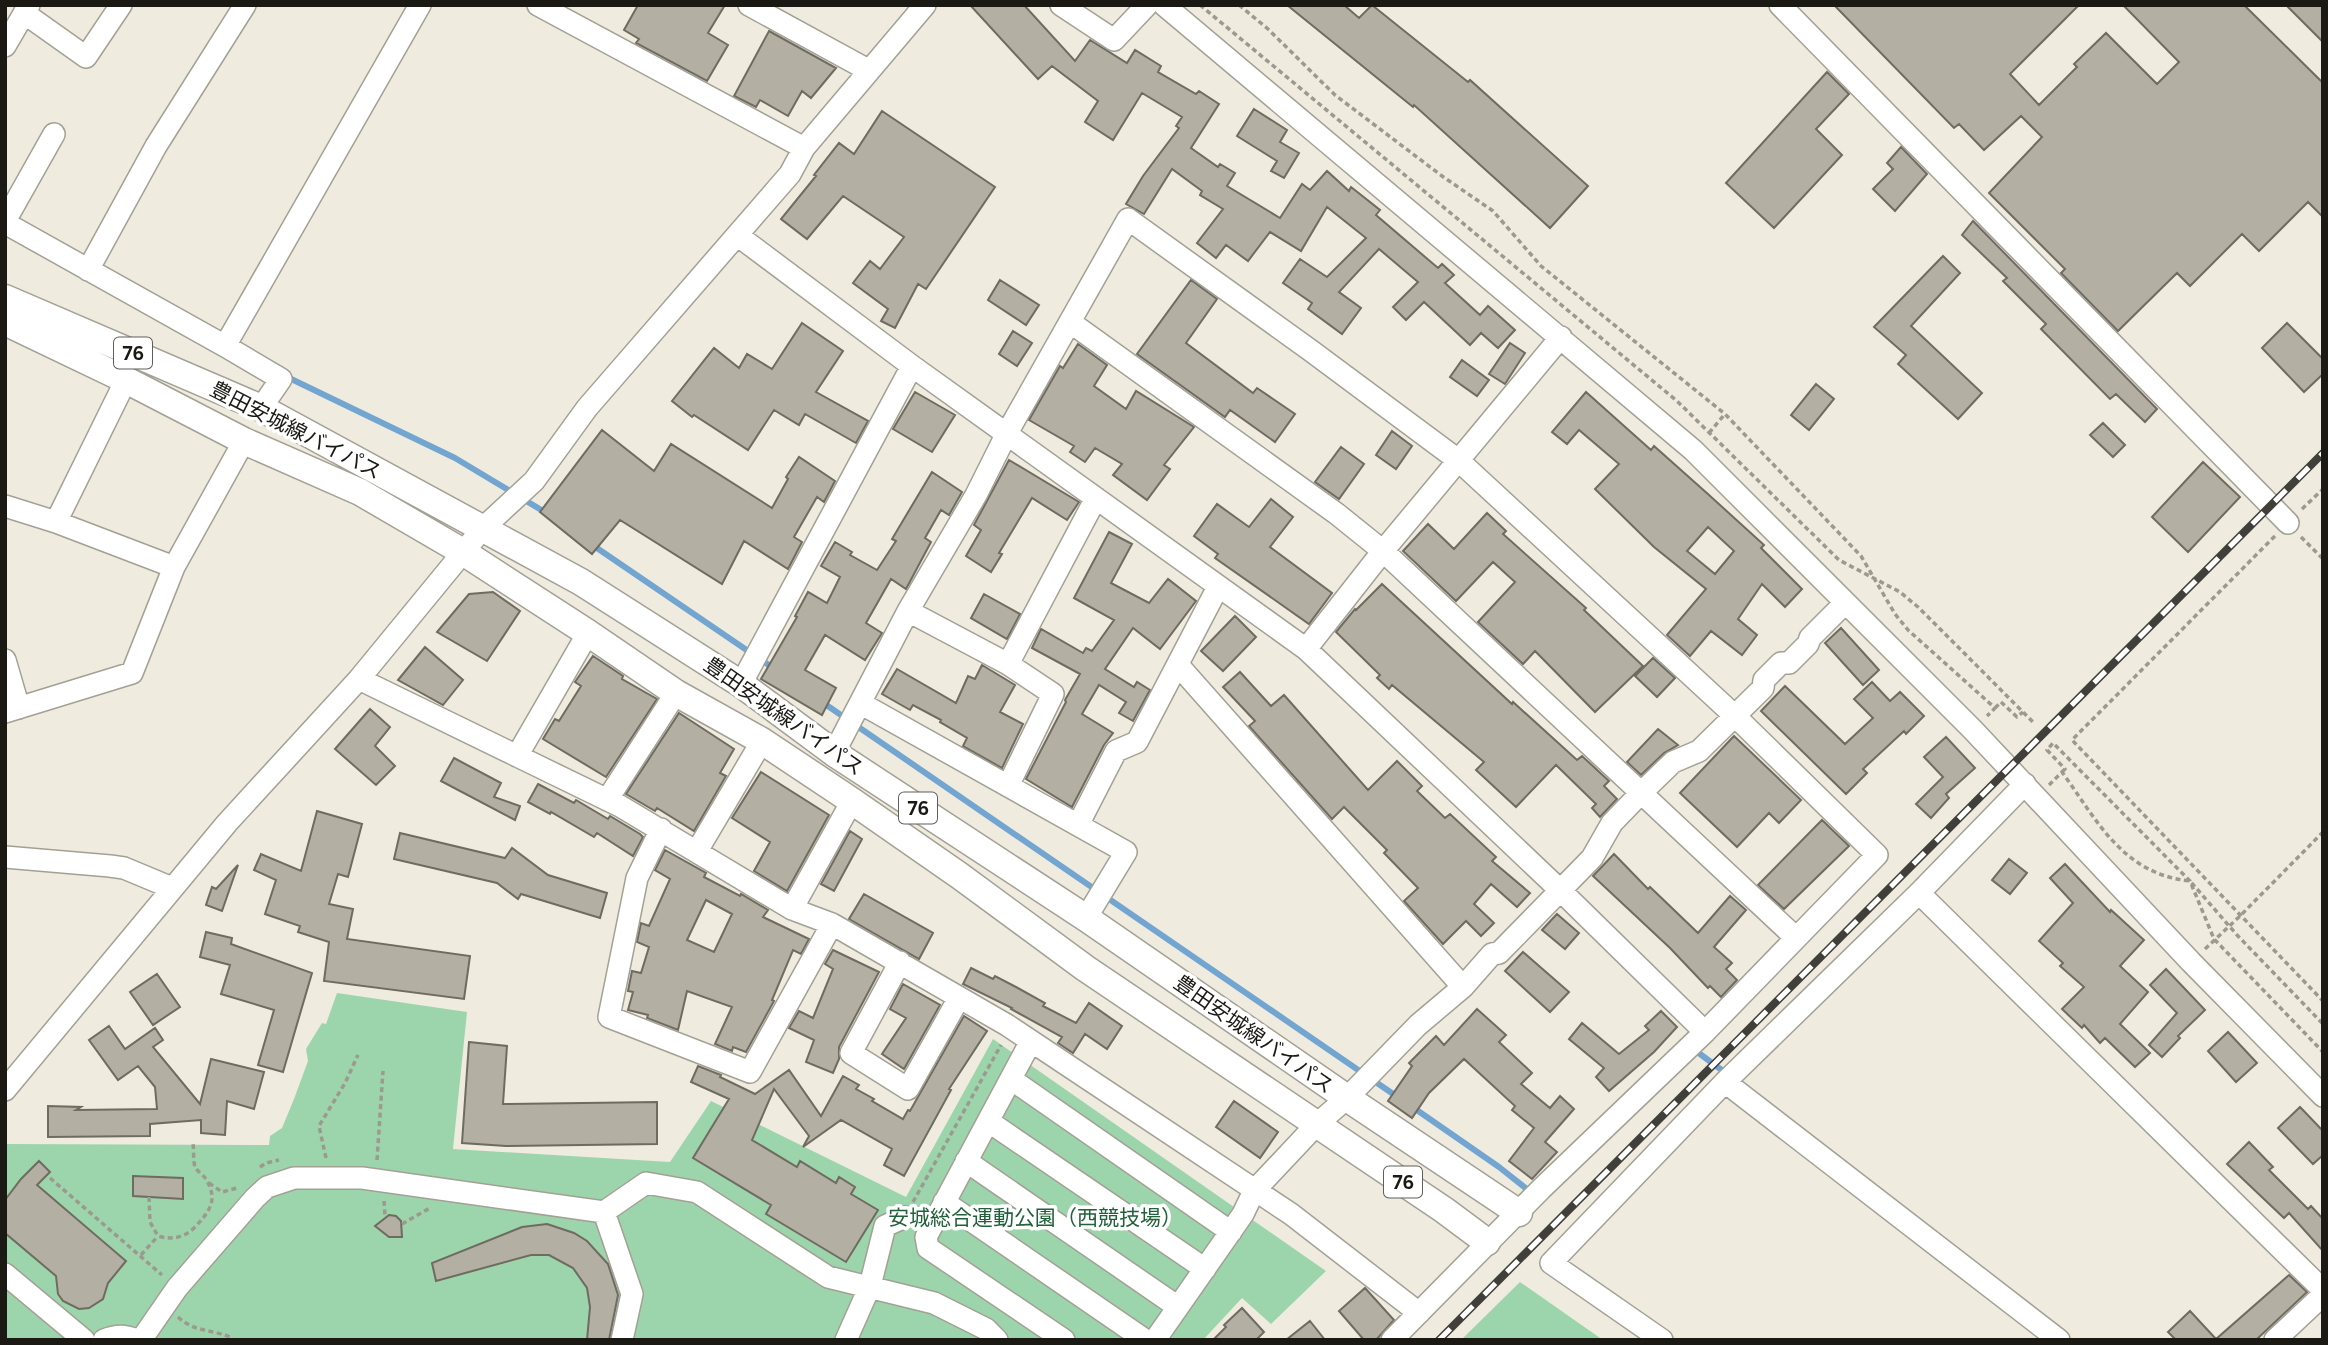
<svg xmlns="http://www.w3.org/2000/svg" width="2328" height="1345" font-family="Figtree,'Noto Sans JP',sans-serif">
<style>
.green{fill:#9cd5ac}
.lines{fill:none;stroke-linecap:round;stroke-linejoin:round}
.stream{stroke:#73a5d1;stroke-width:6}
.building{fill:#b3afa3;stroke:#6f6b60;stroke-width:2;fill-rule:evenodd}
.minor-casing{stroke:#a3a094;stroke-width:24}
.major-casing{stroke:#a3a094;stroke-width:29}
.path{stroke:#9c998f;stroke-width:3.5;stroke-dasharray:5 3.5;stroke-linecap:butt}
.minor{stroke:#fff;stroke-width:21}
.major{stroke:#fff;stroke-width:26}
.rail-casing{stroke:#413f39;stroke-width:8}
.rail{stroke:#fff;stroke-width:5;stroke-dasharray:16;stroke-linecap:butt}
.labels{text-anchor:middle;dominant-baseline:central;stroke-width:7;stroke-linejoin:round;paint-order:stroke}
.shield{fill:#fff;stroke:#5f5e5a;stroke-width:2}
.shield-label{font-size:19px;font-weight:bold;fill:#1a1914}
.street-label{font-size:21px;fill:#1a1914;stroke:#fff}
.park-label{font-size:21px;fill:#21613a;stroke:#fff}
</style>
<rect width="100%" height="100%" fill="#f0ebdf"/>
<path class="green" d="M337 993 467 1012 453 1149 670 1162 711 1101 906 1197 993 1039 1326 1271 1271 1324 1242 1298 1203 1340H5V1144L269 1145 270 1136 282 1128 294 1099 308 1061 306 1049 322 1023 326 1024Z
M1520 1282 1603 1340H1461Z"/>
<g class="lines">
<path class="stream" d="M285 376 455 458 548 514
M591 544 776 670
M822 702 1399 1098
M1693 1053 1696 1051 1727 1074
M1411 1106 1499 1167 1533 1194"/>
</g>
<path class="building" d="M638 5H725L708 33 728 45 707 81 636 43 639 39 624 30Z
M970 5H1024L1075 61 1090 40 1127 63 1135 50 1161 66 1158 72 1196 94 1199 91 1219 104 1191 148 1218 167 1220 164 1235 173 1227 186 1280 218 1302 184 1310 190 1327 171 1349 191 1351 187 1380 210 1376 215 1438 268 1442 264 1454 275 1445 283 1480 315 1488 306 1515 330 1498 348 1481 333 1470 345 1424 302 1406 320 1393 307 1418 282 1379 249 1339 292 1361 308 1342 334 1308 309 1312 303 1283 283 1300 259 1327 277 1366 238 1327 207 1301 251 1270 232 1248 261 1226 245 1216 258 1197 243 1223 209 1200 195 1202 191 1172 169 1144 214 1126 204 1143 176 1179 128 1176 126 1182 117 1142 93 1113 140 1085 122 1098 101 1052 66 1038 79Z
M1287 5H1344L1359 18 1372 5 1468 82 1470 80 1588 186 1550 228 1414 105 1413 107Z
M1834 5H2079L2010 74 2039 105 2077 67 2074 64 2106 33 2157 84 2179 62 2123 5H2244L2323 83V217L2308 202 2259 251 2242 234 2190 286 2177 273 2118 331 2061 273 2065 269 1989 193 2042 137 2021 116 1984 150 1959 124 1954 128Z
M2286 5H2323V42Z
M769 31 836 68 811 98 802 91 788 116 760 100 756 107 734 96Z
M1827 72 1849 94 1816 129 1842 155 1774 228 1726 183Z
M1254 109 1287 130 1280 142 1299 153 1284 178 1271 171 1277 161 1237 136Z
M882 111 995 187 926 289 918 284 895 328 881 321 888 309 853 283 870 261 880 269 904 237 843 196 807 239 781 219 816 176 814 175 839 143 854 154Z
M1901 147 1927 174 1895 211 1873 189 1893 169 1887 163Z
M1973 221 2157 409 2145 422 2116 394 2110 399 2041 329 2046 324 2003 281 2007 278 1962 235Z
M1943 256 1960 273 1911 326 1982 393 1958 419 1898 364 1906 355 1874 327Z
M1000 280 1039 305 1026 325 988 300Z
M1191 280 1217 299 1186 343 1253 393 1257 388 1295 414 1275 442 1230 410 1225 417 1137 354Z
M802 323 843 351 816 392 868 421 856 443 805 414 799 425 774 410 748 450 694 415 692 417 672 401 714 348 739 368 747 354 772 369Z
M2287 323 2323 359V374L2304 392 2262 348Z
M1013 331 1032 343 1017 366 999 354Z
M1510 343 1525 353 1505 384 1489 374Z
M1078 344 1107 365 1094 386 1126 409 1136 391 1194 427 1164 465 1170 469 1147 500 1113 475 1122 464 1095 448 1085 462 1070 452 1074 446 1029 420 1060 366 1063 368Z
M1462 360 1489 380 1477 396 1450 377Z
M1816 384 1834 399 1809 430 1791 415Z
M915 392 955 415 932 452 893 429Z
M1586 392 1651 450 1654 446 1709 495 1764 545 1761 548 1802 589 1785 607 1762 584 1738 619 1757 635 1742 655 1711 631 1690 656 1667 635 1706 589 1654 547 1595 489 1619 464 1579 430 1567 444 1552 432ZM1708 527 1734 551 1715 574 1687 551Z
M2103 423 2125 445 2113 457 2090 435Z
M602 430 654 471 671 444 772 508 788 479 786 477 799 457 835 481 824 502 817 497 794 537 802 542 788 569 744 541 722 584 620 520 592 554 540 512Z
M1392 431 1412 446 1396 469 1376 455Z
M1341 447 1364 464 1339 499 1315 482Z
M1009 460 1079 502 1067 520 1032 498 999 553 1002 554 991 572 966 556 981 530 974 525Z
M2203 462 2240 497 2188 552 2152 517Z
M932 472 962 492 949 515 941 510 925 538 931 542 906 589 891 579 866 623 882 633 865 660 825 635 805 670 836 688 822 715 761 679 797 617 795 616 808 592 827 603 840 577 821 566 835 542 852 552 850 555 877 570 896 541 892 539Z
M1271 499 1293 517 1270 547 1332 593 1309 624 1215 558 1218 554 1194 536 1217 504 1249 527Z
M1487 513 1506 531 1503 534 1586 608 1584 610 1643 666 1595 712 1535 651 1523 664 1478 622 1515 582 1493 562 1456 601 1403 551 1428 524 1454 549Z
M1109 532 1132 544 1111 583 1149 603 1168 579 1196 601 1160 649 1133 628 1105 669 1134 687 1137 682 1150 690 1133 721 1119 713 1126 702 1099 685 1082 714 1113 733 1104 745 1072 807 1026 779 1066 702 1065 700 1080 674 1032 648 1041 629 1083 653 1086 648 1092 651 1114 620 1074 598Z
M1382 584 1512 704 1513 702 1577 760 1582 756 1609 781 1604 786 1617 799 1600 817 1592 808 1596 804 1556 765 1516 807 1476 770 1484 762 1392 685 1389 689 1377 678 1380 675 1336 632 1355 609 1356 610Z
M493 592 520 611 487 661 437 632 469 594Z
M984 594 1020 614 1007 639 971 618Z
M1235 616 1256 637 1223 671 1201 651Z
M1841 628 1879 670 1863 685 1825 643Z
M425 647 463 680 443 705 398 680Z
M593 656 623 676 622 679 657 699 606 777 543 739 555 719 559 721 581 686 575 682Z
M1653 658 1675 678 1657 697 1635 676Z
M982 665 1015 685 1000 712 1023 724 1002 768 963 746 967 738 940 722 941 720 913 705 910 710 882 694 897 669 956 703 968 676 975 679Z
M1240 672 1271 706 1284 695 1368 790 1397 761 1422 786 1417 791 1445 818 1450 814 1496 857 1492 861 1530 893 1517 907 1491 884 1474 904 1494 923 1481 936 1466 921 1443 944 1404 901 1418 888 1384 853 1387 850 1344 807 1332 819 1249 726 1255 721 1223 687Z
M1872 682 1890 701 1900 692 1924 716 1906 734 1904 731 1863 769 1867 773 1846 794 1761 711 1785 686 1845 744 1873 718 1854 699Z
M370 709 390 727 375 746 395 766 376 785 335 749Z
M679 713 734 749 720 773 726 776 694 831 657 808 655 811 626 794Z
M1658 729 1678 745 1664 753 1641 775 1627 762Z
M1734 736 1801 800 1779 823 1769 813 1737 847 1680 793Z
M1946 737 1975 768 1946 794 1949 798 1931 818 1916 804 1943 777 1924 757Z
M454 758 501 783 494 797 520 806 515 820 441 781Z
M761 772 829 815 787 891 754 871 770 842 732 818Z
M538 784 574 803 576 800 608 819 610 816 640 834 643 837 633 856 597 833 594 837 551 812 550 814 528 802Z
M317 811 362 824 348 877 338 874 329 904 353 909 347 939 470 956 464 999 324 981 329 942 298 932 300 926 265 914 276 880 254 870 261 854 301 871Z
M1822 820 1849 846 1784 909 1758 885Z
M850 831 862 839 834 891 821 884Z
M400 833 505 858 512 848 548 875 607 893 600 918 521 894 518 899 497 883 394 859Z
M665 850 706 873 704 877 740 896 741 894 768 910 763 917 809 939 801 954 793 950 772 1000 774 1001 746 1052 733 1047 732 1051 715 1044 732 1007 687 991 678 1030 647 1018 648 1015 628 1010 633 992 628 991 632 971 641 973 649 947 637 942 641 923 649 926 670 879 655 870ZM706 900 732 914 714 952 687 940Z
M1614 854 1648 889 1650 887 1698 933 1730 896 1746 910 1714 947 1732 963 1726 969 1737 980 1721 997 1710 986 1708 988 1670 948 1593 876Z
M2009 859 2027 873 2010 894 1992 880Z
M2065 864 2110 912 2111 910 2144 940 2120 966 2148 992 2120 1024 2150 1053 2135 1067 2105 1038 2100 1043 2084 1025 2082 1028 2062 1009 2084 987 2060 966 2063 963 2039 941 2073 903 2050 878Z
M238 865 222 911 206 905 212 887 216 889Z
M864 894 933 933 919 959 849 919Z
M1557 914 1579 933 1565 949 1542 930Z
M206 932 232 938 231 944 312 973 283 1072 258 1065 274 1010 221 994 230 965 200 957Z
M833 950 879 972 839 1047V1059L833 1073 806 1062 814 1040 789 1028 799 1011 813 1018 833 969 825 964Z
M1523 952 1569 992 1550 1012 1505 971Z
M971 968 993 979 995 976 1016 987 1045 1003 1043 1006 1076 1023 1089 1003 1122 1026 1107 1049 1085 1034 1073 1053 1058 1043 1062 1037 1011 1009 1012 1008 963 984Z
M2166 969 2205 1010 2178 1036 2180 1038 2162 1057 2149 1045 2177 1013 2150 985Z
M157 974 180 1007 153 1025 130 992Z
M903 984 940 1005 904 1069 882 1054 906 1018 890 1009Z
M1477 1009 1506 1035 1499 1042 1532 1073 1521 1084 1550 1108 1560 1096 1574 1109 1545 1142 1557 1152 1532 1179 1509 1161 1534 1128 1512 1110 1515 1106 1464 1059 1429 1093 1412 1118 1388 1101 1412 1066 1409 1063 1436 1036 1444 1045Z
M1661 1011 1677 1027 1654 1052 1609 1091 1596 1077 1604 1068 1569 1039 1582 1023 1619 1054 1649 1030 1645 1026Z
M964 1016 987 1031 949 1089 951 1090 904 1176 884 1165 892 1149 841 1120 803 1147 809 1136 774 1089 752 1140 797 1167 800 1161 836 1183 839 1177 855 1187 851 1194 878 1210 846 1262 766 1214 771 1205 693 1158 729 1099 691 1082 698 1066 721 1075 720 1077 755 1094 789 1070 821 1116 843 1076 859 1085 856 1089 874 1099 872 1101 903 1119 908 1110 910 1111Z
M109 1026 125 1049 155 1028 163 1040 153 1047 200 1104 211 1059 264 1072 254 1109 227 1101 225 1135 201 1133V1120L150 1124V1136L48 1137V1106L81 1107 76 1110 157 1109 155 1087 138 1066 118 1080 89 1040Z
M2228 1032 2257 1063 2236 1082 2208 1051Z
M469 1042 507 1046 503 1104 657 1102V1144L506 1146 462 1143Z
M1234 1101 1278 1132 1260 1158 1216 1127Z
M2300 1107 2323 1131V1155L2313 1164 2278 1128Z
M2249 1142 2273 1167 2269 1170 2308 1209 2311 1206 2323 1219V1251L2289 1213 2284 1218 2227 1164Z
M39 1161 50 1172 37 1185 126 1261 108 1283 103 1299 89 1308 79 1309 63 1301 58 1294 56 1276 5 1233V1200L21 1179Z
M133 1176 183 1178V1199L133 1196Z
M389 1215 396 1216 401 1221 402 1237H389L375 1226Z
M547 1224 574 1233 587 1241 608 1264 618 1295 609 1340H587L590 1307 587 1288 573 1268 549 1255H531L436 1281 432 1263 522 1227Z
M2289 1275 2307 1292 2256 1340H2176L2168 1332 2190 1311 2216 1339Z
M1365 1288 1394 1320 1376 1340H1364L1339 1311Z
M1242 1308 1264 1332 1256 1340H1213L1226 1327 1224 1325Z
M1310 1321 1325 1340H1286Z"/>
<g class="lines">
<g class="minor-casing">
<path id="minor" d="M538 5 804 148
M749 5 868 70
M1061 5 1114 40 1147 5
M1164 5 1693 450 1973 730 2191 962 2323 1096
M1780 5 2288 523
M24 13 86 57 121 5
M5 46 29 5
M5 221 54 134
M5 223 225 346 281 379 261 408
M737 235 912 366 1306 649 1561 891 1705 1032
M88 270 156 146 245 5
M1070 322 1337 514 1383 551 1795 937
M225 346 420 5
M5 506 56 522 174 567 244 441
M56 522 126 380
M908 611 1008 664 1096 498
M1306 649 1383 551 1561 337
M5 660 19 708
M1008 664 1053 694 1008 786
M1178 665 1463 987
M359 679 620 806 792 909 832 924 1007 1025 1291 1214 1419 1313
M741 684 912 366
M860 703 1126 852 1086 918
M5 712 132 673 174 567
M834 753 908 611 976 495 1007 433 1128 219 1310 350 1458 460 1735 716 1877 855 1705 1032 1541 1189 1392 1340
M517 756 588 633
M607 800 676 693
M1078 825 1116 751 1137 742 1218 587
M661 829 637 878 609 1017 750 1072 832 924
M697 851 762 741
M5 857 110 866 124 868 172 888
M1919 893 2323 1290
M792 909 852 801
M900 962 851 1053 908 1089 959 998
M1031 1041 926 1237 928 1248 1064 1340
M1011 1079 1231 1232
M1725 1082 2059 1340
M5 1090 227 823 359 679 483 528 534 481 587 408 790 174 804 148 925 5
M988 1121 1205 1269
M966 1161 1178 1307
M944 1202 1145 1340
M604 1212 632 1294 622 1340
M5 1274 84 1340
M104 1340C116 1335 125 1335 137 1340
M141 1340 177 1288 255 1198 267 1187 294 1178H362L604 1212 646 1183 697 1192 828 1277 934 1303 986 1329 997 1340
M846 1340 870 1286 885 1226 905 1217
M1155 1340 1243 1214 1254 1191 1317 1124 1347 1098 1418 1025 1463 987 1492 954 1499 953 1592 858 1612 823 1641 793 1673 762 1699 751 1763 688 1764 680 1781 663H1789L1808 644 1810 638 1845 603
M1662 1340 1551 1263 1725 1082 1919 893 2025 784
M2275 1340 2323 1295"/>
</g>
<g class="major-casing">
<path id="major" d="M5 298 261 408 581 582 741 684 834 753 1086 918 1347 1098 1519 1213
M5 322 126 380 244 441 360 492 463 552 588 633 676 693 762 741 852 801 960 876 1085 968 1444 1210 1487 1242"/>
</g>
<path class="path" d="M1200 5 1677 401 1839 560 1900 592 1918 607 2033 722
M1239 5 1268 29 1335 95 1442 176 1493 211 1541 266 1725 414 1861 556 1895 614 1908 630 1995 708 1987 716
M1709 433 1725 414
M2302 509 2323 489
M2275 536 2072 740 2323 1001
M2301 537 2323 559
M1995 708 2001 702 2017 717 2023 712
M2062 772 2065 769 2047 750 2053 743 2190 881 2214 939 2323 1052
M2049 785 2062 772C2098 822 2123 874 2190 881L2237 935 2323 1024
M2205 949 2240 916 2323 832
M326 1158 319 1126 345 1083 358 1055
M377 1160 383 1071
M260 1167 266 1163 279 1160
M50 1178 162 1275
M209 1183 222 1192 237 1188
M149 1197 150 1222 158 1236C171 1240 184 1238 194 1228 209 1212 219 1201 206 1179 203 1175 197 1171 195 1167 193 1161 194 1151 193 1144
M384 1201 385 1216
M913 1202 1001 1045
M402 1224 430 1208
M141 1255 158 1236
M178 1317C194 1332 210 1329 230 1337"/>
<use href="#minor" class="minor"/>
<use href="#major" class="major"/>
<g class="rail-casing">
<path id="rail" d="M1439 1340 2323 453"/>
</g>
<use href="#rail" class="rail"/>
</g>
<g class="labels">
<g class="shield">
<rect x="114" y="337.5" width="38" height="31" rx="5"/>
<rect x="899" y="792.5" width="38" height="31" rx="5"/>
<rect x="1384" y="1166.5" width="38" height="31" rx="5"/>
</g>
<g class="shield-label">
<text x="133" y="353">76</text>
<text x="918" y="808">76</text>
<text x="1403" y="1182">76</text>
</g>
<g class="street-label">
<text transform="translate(296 430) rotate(27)">豊田安城線バイパス</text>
<text transform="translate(784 716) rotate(35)">豊田安城線バイパス</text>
<text transform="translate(1254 1034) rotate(35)">豊田安城線バイパス</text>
</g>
<g class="park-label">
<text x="1035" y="1217">安城総合運動公園（西競技場）</text>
</g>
</g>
<rect width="2328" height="1345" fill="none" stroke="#1a1914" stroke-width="14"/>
</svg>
